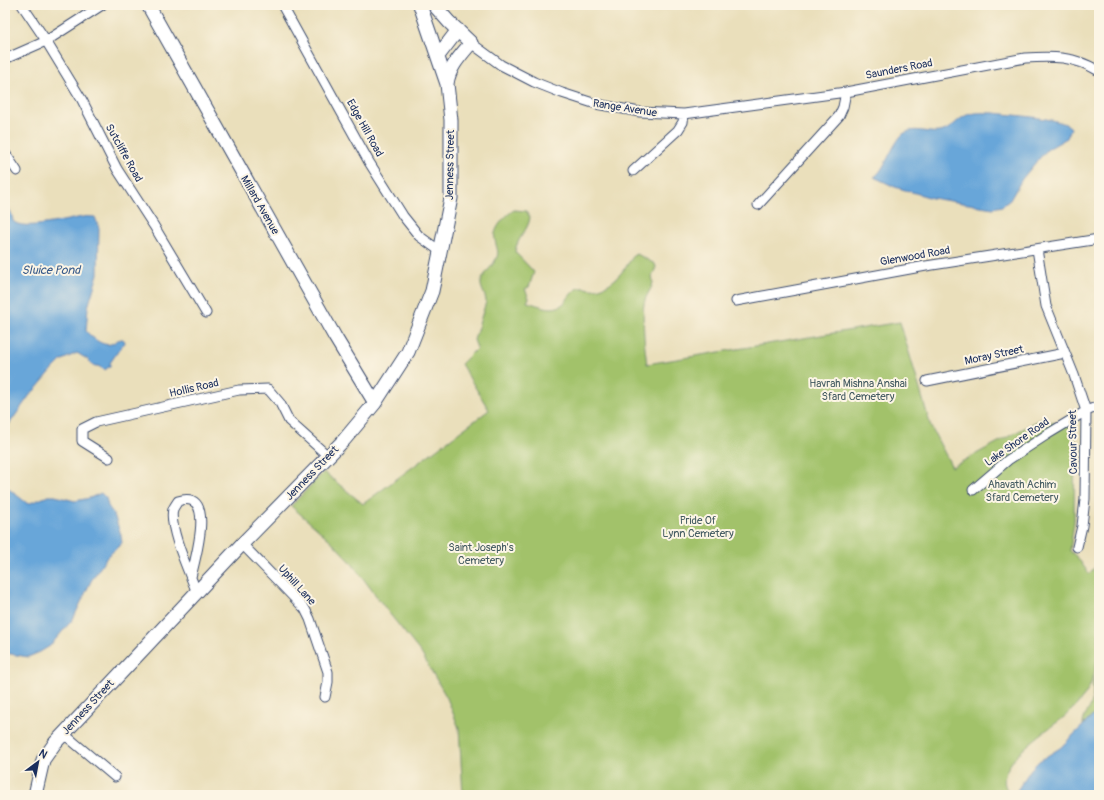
<svg xmlns="http://www.w3.org/2000/svg" width="1104" height="800" font-family="Pangolin,sans-serif">
<style>
.green{fill:#a2c26a;stroke:#5e7864}
.water{fill:#67a6d9;stroke:#416a9c}
.lines{fill:none;stroke-linecap:round;stroke-linejoin:round}
.street-casing{stroke:#3a496c;stroke-width:11}
.secondary-casing{stroke:#3a496c;stroke-width:15}
.street{stroke:#fff;stroke-width:9}
.secondary{stroke:#fff;stroke-width:13}
.labels{text-anchor:middle;dominant-baseline:central;stroke-width:4;stroke-linejoin:round;paint-order:stroke}
.street-label{font-size:11px;fill:#1b2f5e;stroke:#fcf5e5}
.park-label{font-size:11px;fill:#445b62;stroke:#fcf5e5}
.water-label{font-size:12px;font-style:italic;fill:#365989;stroke:#fcf5e5}
</style>
<rect width="100%" height="100%" fill="#fcf5e5"/>
<filter id="ink" filterUnits="userSpaceOnUse"><feTurbulence type="fractalNoise" baseFrequency=".025" numOctaves="2"/><feDisplacementMap in="SourceGraphic" scale="8" xChannelSelector="R" yChannelSelector="G"/><feConvolveMatrix kernelMatrix="1 2 1 2 8 2 1 2 1" color-interpolation-filters="sRGB"/></filter>
<filter id="wash" filterUnits="userSpaceOnUse"><feTurbulence type="fractalNoise" baseFrequency=".012" numOctaves="4" result="noise"/><feDisplacementMap in="SourceGraphic" scale="16" xChannelSelector="R" yChannelSelector="G"/><feGaussianBlur stdDeviation="0.9" result="paint"/><feColorMatrix in="noise" values="0 0 0 0 0 0 0 0 0 0 0 0 0 0 0 0 0 1.4 0 .05"/><feComposite in="paint" operator="in"/></filter>
<g filter="url(#wash)">
<rect width="100%" height="100%" fill="#eadfbb"/>
<path class="green" d="M514 210 526 211 530 217C529 230 516 239 515 252L534 272 529 287 525 289 529 298 527 302C539 305 554 313 564 303 569 298 571 292 577 289 583 286 590 290 595 289 614 286 624 270 634 255L637 254 655 264 656 267 652 277C656 284 647 293 645 300 641 310 645 352 647 364L900 322 931 427 952 467 1041 419 1072 428 1075 432 1074 522 1070 551 1078 558 1089 574 1099 562C1099 580 1099 597 1099 614 1099 642 1100 670 1085 695 1080 702 1071 711 1064 717 1048 730 982 771 1012 795H463L459 728 447 698 421 653 389 613 350 561 330 540 291 506 324 472 363 504 489 410 461 364 477 348 474 340 486 302C486 294 480 289 481 282 484 273 492 267 496 259 500 252 496 247 495 240 492 229 506 215 514 210Z
M1099 671V710L1083 725C1083 715 1090 711 1092 701 1095 689 1089 683 1099 671Z"/>
<path class="water" d="M994 113C1009 115 1065 118 1071 128L1067 138 1048 149 1036 162 1022 179 1010 200 1002 206 993 208 932 198 895 187 874 177C884 172 892 144 903 134 914 126 927 134 939 132 951 131 958 117 970 114 977 112 987 113 994 113Z
M5 207C11 209 12 215 13 221 22 232 69 219 83 217 87 216 91 217 95 217L99 228 98 274 88 307 86 331C91 337 103 347 111 344 116 342 117 339 123 339L125 341 110 363V366L105 370 98 366H94L87 359 77 353 62 360 53 369 35 390 32 392 5 430Z
M5 486 28 504 48 496H55L75 501 90 498 101 493 106 498 108 506 114 515 121 535 122 543 107 557 91 581 73 619 50 646 40 652 28 657 5 653Z
M1099 710V795H1014L1031 769 1039 761 1060 748Z"/>
</g>
<g filter="url(#ink)">
<g class="lines">
<g class="street-casing">
<path id="street" d="M22 5 43 36 82 100 117 169 154 226 206 313
M282 5 369 162 403 216 419 236 440 251
M471 43 501 65 534 82 562 93 596 104 640 112 684 114 846 92
M5 59 46 41 102 5
M5 153 17 171
M633 171 678 130 683 122 684 114
M758 205 839 116 843 107 846 92 1025 58C1053 56 1074 56 1099 71
M1037 249 1046 306 1074 375 1086 411 1085 499 1082 526 1077 547
M736 301 926 266 1099 239
M927 381 1065 353
M109 458 82 441V429L96 422 239 390 268 389 280 403 289 421 328 456
M973 490 1008 460 1048 434 1086 411 1099 406
M242 544 305 609 310 619 328 672V682L325 697
M191 577C195 559 217 488 178 501 176 504 174 507 173 509 168 528 190 574 197 593
M64 734 115 777"/>
</g>
<g class="secondary-casing">
<path id="secondary" d="M148 5 335 337 375 403
M434 5 449 22 471 43C461 55 449 67 447 84
M438 56 458 30
M35 795 43 760 55 743 242 544 344 440 375 403 408 352 432 291 451 198V120L447 84 420 5"/>
</g>
<use href="#street" class="street"/>
<use href="#secondary" class="secondary"/>
</g>
</g>
<g class="labels">
<g class="street-label">
<text transform="translate(899 69) rotate(-11)">Saunders Road</text>
<text transform="translate(625 108) rotate(9)">Range Avenue</text>
<text transform="translate(365 128) rotate(61)">Edge Hill Road</text>
<text transform="translate(124 153) rotate(61)">Sutcliffe Road</text>
<text transform="translate(450 165) rotate(-89)">Jenness Street</text>
<text transform="translate(260 205) rotate(60)">Millard Avenue</text>
<text transform="translate(915 256) rotate(-10)">Glenwood Road</text>
<text transform="translate(994 355) rotate(-12)">Moray Street</text>
<text transform="translate(194 388) rotate(-13)">Hollis Road</text>
<text transform="translate(1017 442) rotate(-35)">Lake Shore Road</text>
<text transform="translate(1073 442) rotate(-91)">Cavour Street</text>
<text transform="translate(312 473) rotate(-46)">Jenness Street</text>
<text transform="translate(297 585) rotate(48)">Uphill Lane</text>
<text transform="translate(88 707) rotate(-47)">Jenness Street</text>
</g>
<g class="park-label">
<text x="858" y="383">Havrah Mishna Anshai<tspan x="858" dy="13">Sfard Cemetery</tspan></text>
<text x="1022" y="484">Ahavath Achim<tspan x="1022" dy="13">Sfard Cemetery</tspan></text>
<text x="698" y="520">Pride Of<tspan x="698" dy="13">Lynn Cemetery</tspan></text>
<text x="481" y="547">Saint Joseph's<tspan x="481" dy="13">Cemetery</tspan></text>
</g>
<g class="water-label">
<text x="51" y="270">Sluice Pond</text>
</g>
</g>
<rect width="1104" height="800" fill="none" stroke="#fcf5e5" stroke-width="20"/>
<g transform="translate(38 762) rotate(32)" stroke="#fcf5e5" stroke-width="3" paint-order="stroke">
<path d="M0-3L7 15L0 10L-7 15Z" fill="#1b2f5e"/>
<text y="-6" font-size="11" font-weight="bold" text-anchor="middle" fill="#1b2f5e">N</text>
</g>
</svg>
